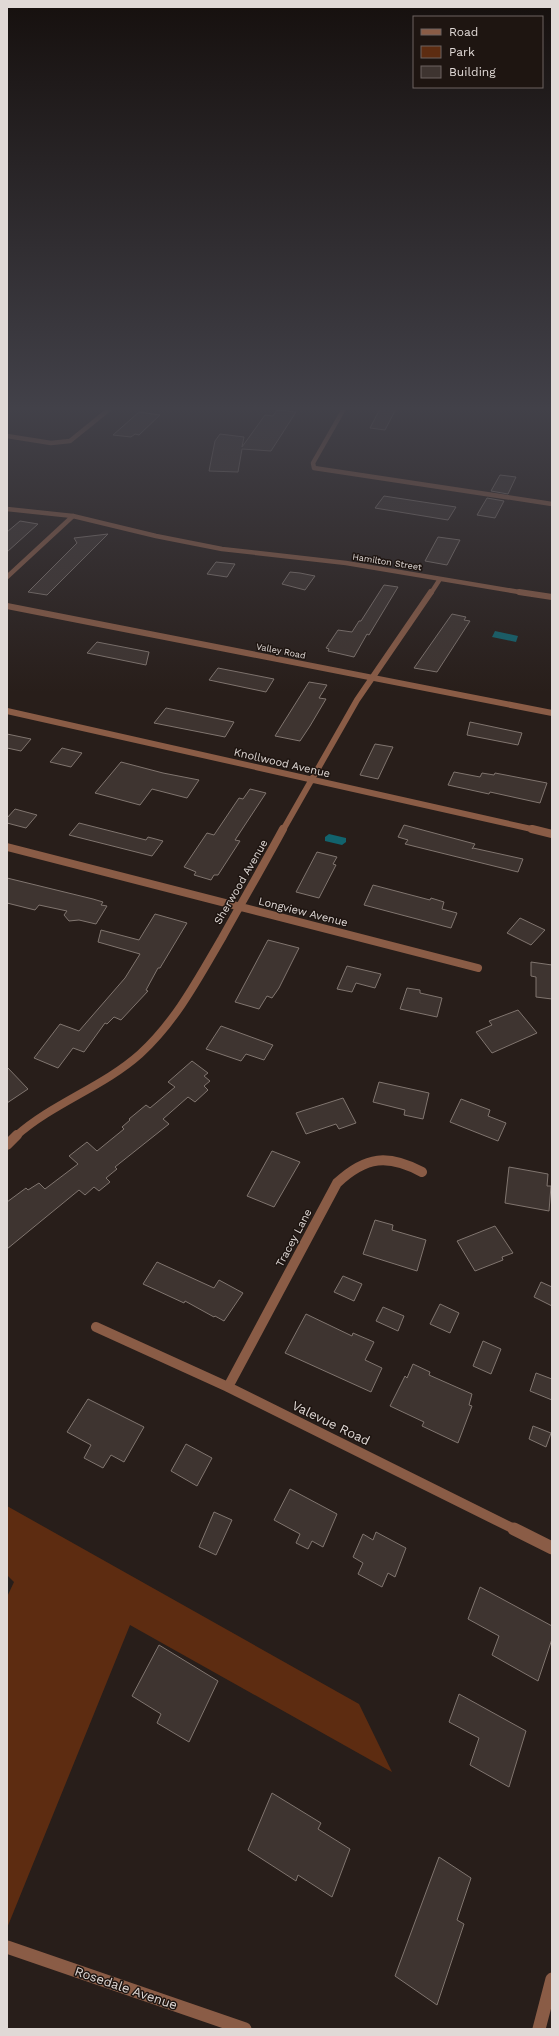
<svg xmlns="http://www.w3.org/2000/svg" width="559" height="2036" font-family="'Work Sans',sans-serif">
<style>
.green{fill:#5d2c11}
.water{fill:#12636d}
.building{fill:#3e3430;stroke:#80756f}
.lines{fill:none;stroke-linecap:round;stroke-linejoin:round}
.minor-far4{stroke:#8a5c46;stroke-width:4.5}
.minor-far3{stroke:#8a5c46;stroke-width:6}
.minor-far2{stroke:#8a5c46;stroke-width:8}
.minor-far1{stroke:#8a5c46;stroke-width:10}
.minor{stroke:#8a5c46;stroke-width:13}
.tertiary{stroke:#8a5c46;stroke-width:13}
.labels{text-anchor:middle;dominant-baseline:central;stroke-width:3;stroke-linejoin:round;paint-order:stroke}
.far-street-label{font-size:9px;fill:#e0d9d6;stroke:#1e1511}
.street-label{font-size:11px;fill:#e0d9d6;stroke:#1e1511}
.near-street-label{font-size:13px;fill:#e0d9d6;stroke:#1e1511}
</style>
<rect width="100%" height="100%" fill="#281e1a"/>
<path class="green" d="M7 1506 359 1704 392 1772 130 1625 7 1928V1597L14 1582 7 1575Z"/>
<path class="water" d="M495 631 518 636 516 642 492 637Z
M329 834 346 838V842L342 845 325 841V837Z"/>
<path class="building" d="M381 407H397L385 430 370 428Z
M277 410 296 412 271 451 242 449 238 472 209 471 215 441 220 434 244 437 242 447 265 415 273 416Z
M139 412 160 415 139 435 135 434 131 437 113 435Z
M500 475 516 477 508 494 491 491Z
M384 496 423 502 456 507 448 520 375 508Z
M487 498 504 501 495 518 477 515Z
M20 521 38 524 7 552V532Z
M108 534 47 595 28 592 77 543 74 538Z
M438 537 460 540 447 565 425 561Z
M216 562 235 564 227 577 207 574Z
M290 572 300 573 315 576 305 590 282 584Z
M384 585 398 587 369 635 367 634 354 657 328 651 329 649 326 648 338 630 352 632 359 621H361Z
M452 614 466 617 464 620 470 621 437 672 414 668Z
M97 642 149 652 146 665 87 653Z
M218 668 274 679 266 692 209 680Z
M309 682 327 685 319 698 326 699 310 726 300 741 275 736Z
M166 708 234 722 225 737 154 723Z
M470 722 522 733 518 745 467 735Z
M7 734 31 739 21 751 7 748Z
M375 744 393 747 378 779 360 775Z
M62 748 82 753 71 767 50 762Z
M121 762 163 773 199 780 187 798 152 789 140 805 95 793Z
M454 772 480 777 482 773 494 775 495 773 547 783 540 803 490 792 489 794 448 785Z
M250 789 266 793 235 840 240 841 218 875H214L211 880 194 875 196 872 184 867 207 833 214 835 239 798 243 799Z
M15 809 37 815 26 828 7 823V818Z
M79 823 146 840 148 837 163 841 152 856 69 835Z
M404 825 475 844 472 849 473 848 523 859 518 872 405 844 408 840 398 837Z
M317 852 337 857 333 864 336 865 319 898 296 892Z
M7 878 93 899 103 902 101 905 107 906 96 924 79 920 69 921 64 915 67 911 39 905 35 910 7 903Z
M373 885 430 900 431 898 444 902 442 909 457 913 451 928 364 905Z
M155 914 187 923 160 968H158L146 990 148 991 121 1020 114 1017 107 1024 105 1023 84 1052 73 1048 58 1068 34 1058 60 1024 79 1031 125 978 140 954 98 942 101 930 139 940Z
M520 918 545 930 531 945 507 933Z
M268 940 299 948 279 988 272 998 267 996 259 1009 235 1002Z
M531 962 552 965V999L536 997V977L531 976Z
M347 966 381 974 375 988 356 983 352 992 337 989Z
M407 988 420 990V993L442 998 437 1017 400 1009Z
M518 1010 537 1033 492 1053 476 1032 492 1025 489 1021Z
M221 1026 273 1045 264 1060 246 1054 241 1061 206 1049Z
M192 1061 208 1073 204 1076 210 1081 204 1086 208 1090 195 1102 188 1097 163 1119 169 1124 115 1167 117 1169 106 1178 110 1182 99 1191 94 1187 85 1195 79 1190 7 1249V1202L26 1188 28 1190 39 1183 45 1189 78 1164 69 1156 87 1142 97 1151 124 1129 122 1127 130 1120 129 1119 146 1105 150 1108 175 1087 168 1082Z
M7 1067 28 1089 7 1103Z
M379 1082 429 1093 423 1119 404 1115 405 1110 373 1102Z
M343 1098 356 1123 339 1129 336 1124 306 1134 296 1113Z
M461 1099 490 1110 488 1116 506 1123 498 1141 450 1122Z
M272 1151 300 1162 274 1207 247 1196Z
M509 1167 548 1174 547 1186H551L549 1211 505 1203Z
M375 1220 393 1225 392 1230 426 1240 417 1271 363 1254Z
M495 1226 513 1253 502 1257 503 1260 475 1271 457 1241Z
M157 1262 214 1288 219 1280 243 1293 224 1321 215 1316 214 1317 185 1301 184 1303 143 1284Z
M343 1276 362 1284 354 1301 334 1292Z
M541 1282 552 1287V1306L534 1297Z
M440 1304 459 1313 450 1333 430 1324Z
M383 1307 404 1316 398 1331 376 1321Z
M306 1314 352 1336 353 1333 374 1342 365 1360 382 1368 371 1392 285 1353Z
M483 1341 501 1349 491 1374 473 1366Z
M413 1364 430 1372 429 1375 472 1394 469 1405 472 1406 458 1443 422 1426 424 1422 390 1406 405 1376 407 1378Z
M536 1373 552 1379V1400L530 1391Z
M88 1399 144 1427 124 1462 111 1455 103 1468 84 1458 91 1445 67 1432Z
M533 1426 551 1433 546 1447 529 1439Z
M186 1444 212 1458 197 1486 171 1471Z
M290 1489 337 1514 323 1547 312 1541 308 1549 296 1543 300 1534 274 1520Z
M214 1512 232 1520 216 1555 199 1547Z
M376 1532 406 1548 395 1577 388 1573 382 1587 358 1574 363 1563 353 1557 363 1534 373 1540Z
M480 1587 552 1626V1639L538 1681 492 1655 499 1636 468 1619Z
M159 1645 218 1681 189 1742 157 1723 161 1714 132 1696Z
M459 1694 526 1731 509 1787 470 1765 479 1738 449 1722Z
M272 1793 321 1823 318 1829 350 1849 332 1897 298 1875 296 1881 248 1850Z
M439 1857 471 1878 457 1920 464 1924 437 2005 395 1976Z"/>
<g class="lines">
<path class="minor-far4" d="M345 407 313 463 314 468 552 504
M7 436 51 443 70 441 112 407
M7 509 73 516 156 536 222 549 346 563 525 593
M7 577 73 516
M431 593 440 579"/>
<path class="minor-far3" d="M519 592 552 597
M7 606 552 713
M7 711 536 830
M283 830 357 700 431 592"/>
<path class="minor-far2" d="M532 829 552 834
M7 847 478 968
M16 1136C53 1103 103 1087 140 1054 176 1021 198 979 222 938 242 902 263 866 283 829"/>
<path class="minor-far1" d="M7 1145 17 1135
M96 1327 228 1387 516 1530
M228 1387 337 1183C366 1156 388 1154 422 1172"/>
<path class="minor" d="M514 1529 552 1548"/>
<path class="tertiary" d="M7 1947 245 2029
M539 2029 552 1979"/>
</g>
<linearGradient id="sky" x2="0" y2="1"><stop stop-color="#16100e"/><stop offset="0.59" stop-color="#424149"/><stop offset="1" stop-color="#424149" stop-opacity="0"/></linearGradient>
<rect width="559" height="692" fill="url(#sky)"/>
<g class="labels">
<g class="far-street-label">
<text transform="translate(387 562) rotate(9)">Hamilton Street</text>
<text transform="translate(281 651) rotate(11)">Valley Road</text>
</g>
<g class="street-label">
<text transform="translate(282 763) rotate(13)">Knollwood Avenue</text>
<text transform="translate(241 882) rotate(-60)">Sherwood Avenue</text>
<text transform="translate(303 912) rotate(14)">Longview Avenue</text>
<text transform="translate(294 1238) rotate(-62)">Tracey Lane</text>
</g>
<g class="near-street-label">
<text transform="translate(331 1423) rotate(26)">Valevue Road</text>
<text transform="translate(126 1988) rotate(19)">Rosedale Avenue</text>
</g>
</g>
<rect width="559" height="2036" fill="none" stroke="#e0d9d6" stroke-width="16"/>
<rect x="413" y="16" width="130" height="72" fill="#1e1511" stroke="#6c6360"/>
<rect x="421" y="29" width="20" height="6" fill="#8a5c46" stroke="#6c6360"/>
<text x="449" y="36" font-size="12" fill="#e0d9d6">Road</text>
<rect x="421" y="46" width="20" height="12" fill="#5d2c11" stroke="#6c6360"/>
<text x="449" y="56" font-size="12" fill="#e0d9d6">Park</text>
<rect x="421" y="66" width="20" height="12" fill="#3e3430" stroke="#6c6360"/>
<text x="449" y="76" font-size="12" fill="#e0d9d6">Building</text>
</svg>
